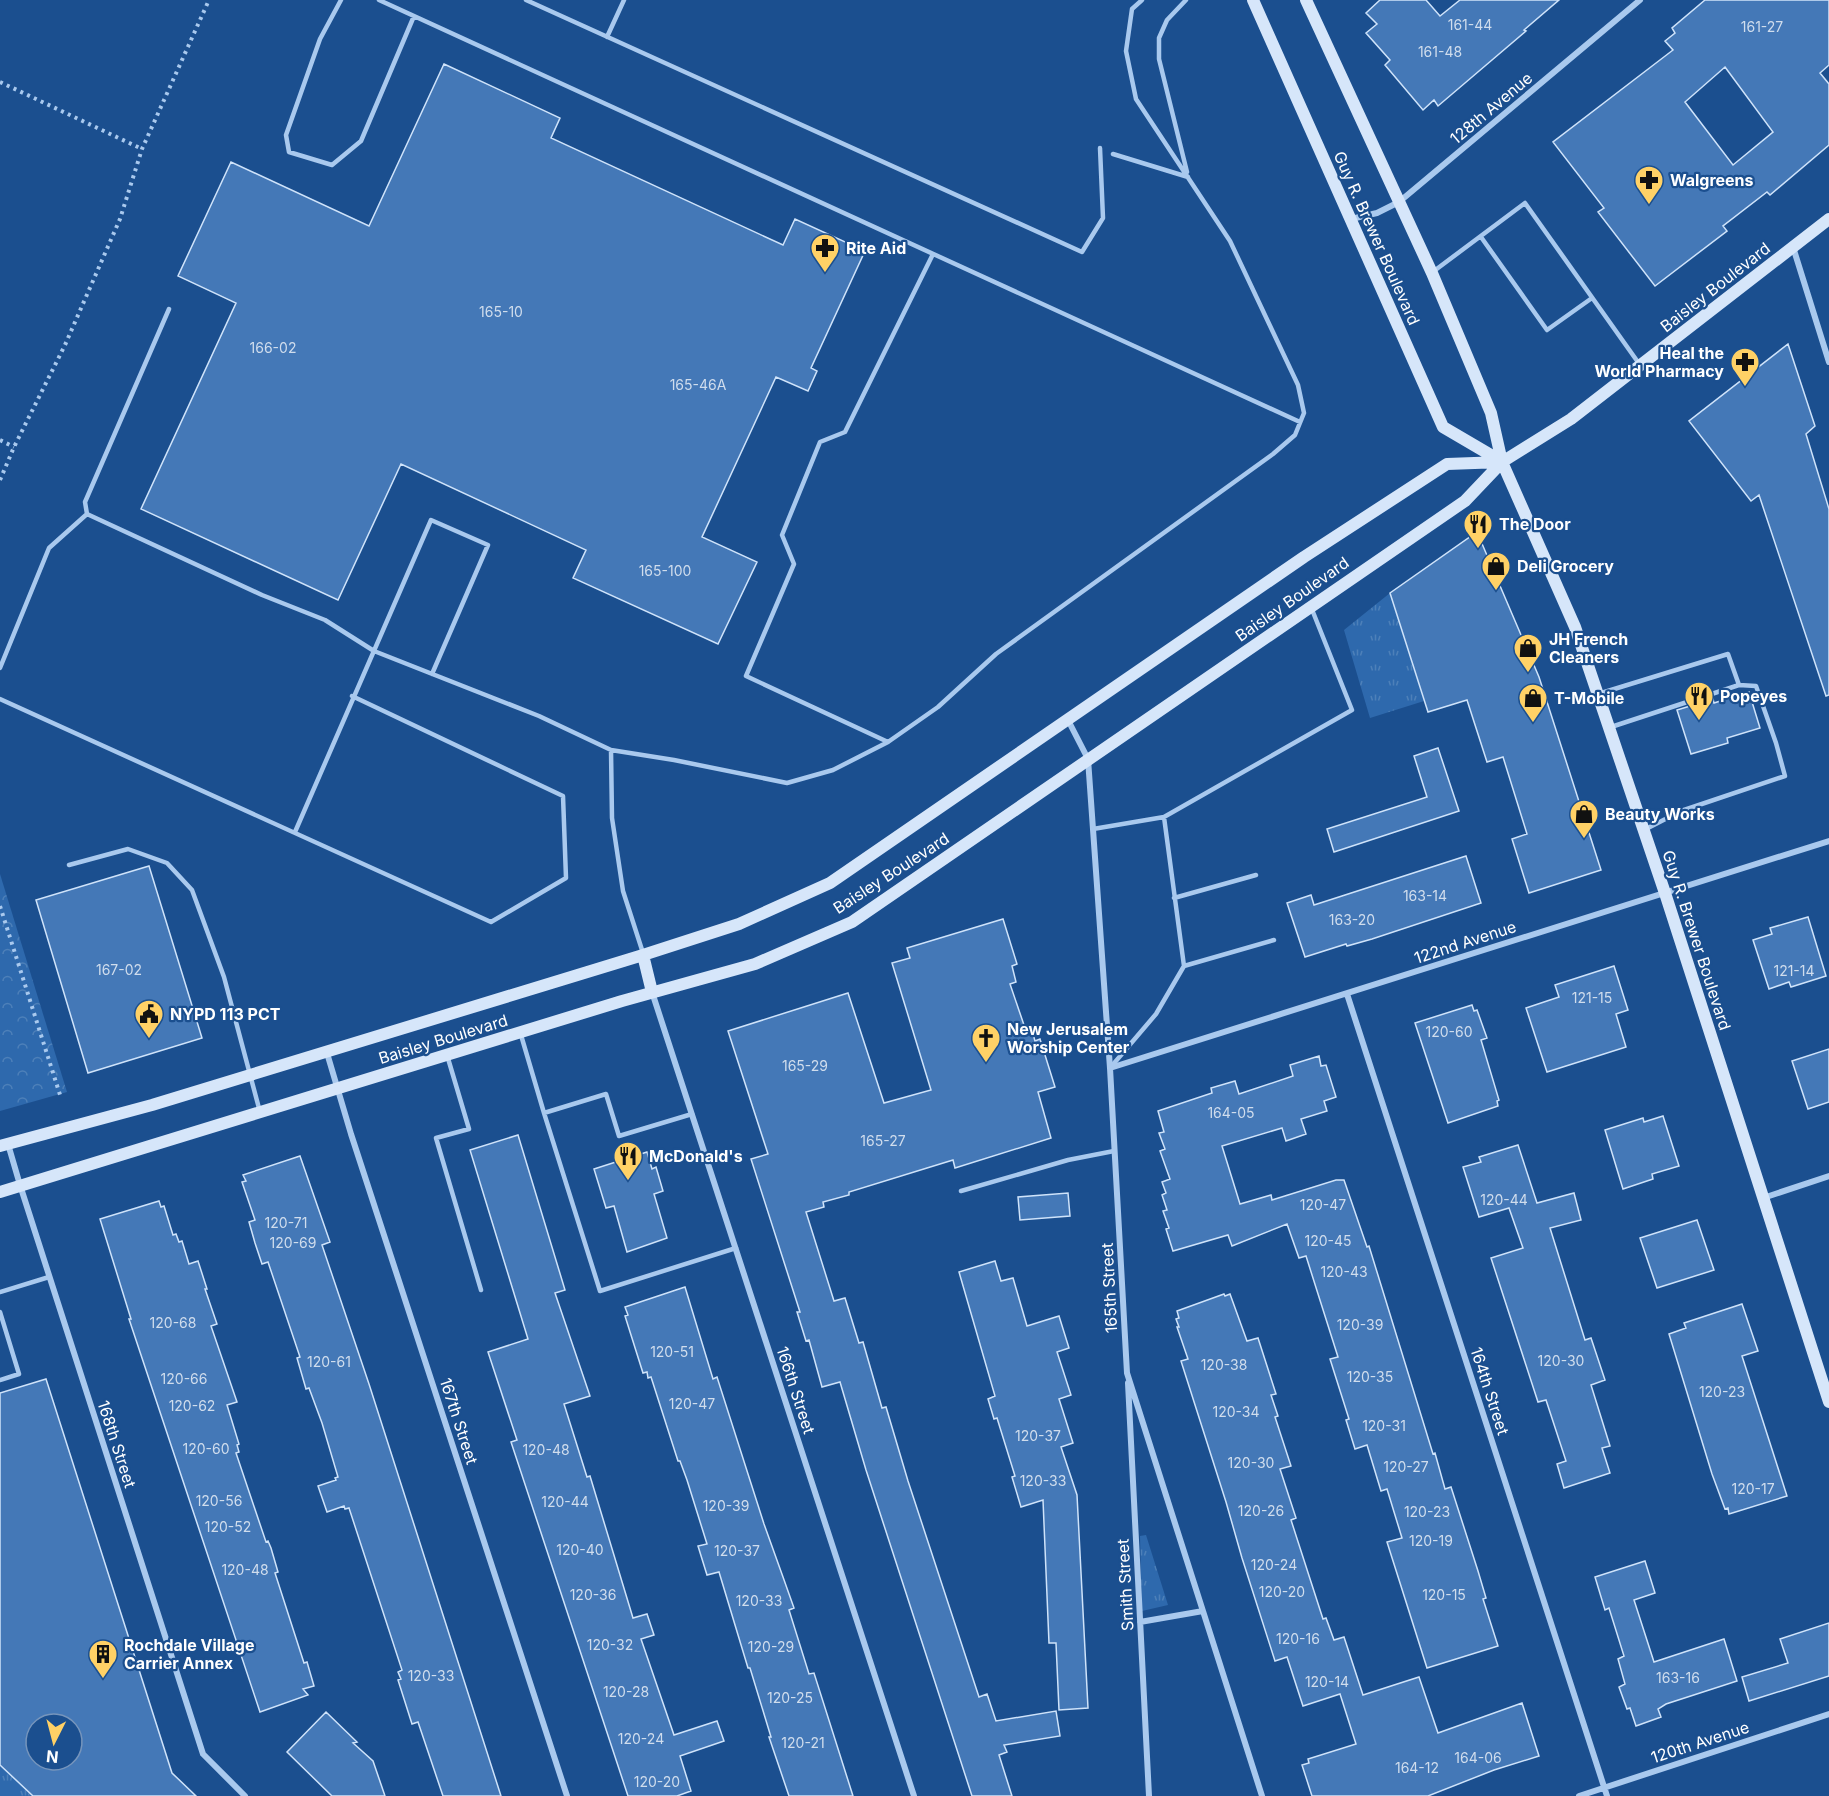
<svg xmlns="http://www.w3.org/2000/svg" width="1829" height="1796" font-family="Inter,sans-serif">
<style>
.grass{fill:url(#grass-tufts)}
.forest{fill:url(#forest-crowns)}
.building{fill:#4478b7;stroke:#cfe3fa;stroke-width:1.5;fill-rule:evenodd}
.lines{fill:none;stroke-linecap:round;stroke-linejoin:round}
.path{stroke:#a9c9ee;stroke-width:4;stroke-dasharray:3 4.5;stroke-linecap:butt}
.service{stroke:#a9c9ee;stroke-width:4.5}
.minor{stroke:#a9c9ee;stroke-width:6}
.secondary{stroke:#d6e6fa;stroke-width:12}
.labels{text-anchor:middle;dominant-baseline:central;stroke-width:4.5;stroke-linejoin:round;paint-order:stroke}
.number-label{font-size:14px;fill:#d0dded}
.street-label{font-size:16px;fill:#fff;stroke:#1b4f8f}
.poi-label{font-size:16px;font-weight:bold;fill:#fff;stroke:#1b4f8f;text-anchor:start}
</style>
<defs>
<pattern id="grass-tufts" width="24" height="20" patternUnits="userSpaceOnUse" patternTransform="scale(1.5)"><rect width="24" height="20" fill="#2e69ad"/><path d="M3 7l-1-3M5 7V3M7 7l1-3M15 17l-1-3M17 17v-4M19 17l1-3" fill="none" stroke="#4d80b9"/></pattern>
<pattern id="forest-crowns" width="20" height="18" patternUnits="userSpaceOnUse" patternTransform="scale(1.5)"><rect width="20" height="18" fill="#2e69ad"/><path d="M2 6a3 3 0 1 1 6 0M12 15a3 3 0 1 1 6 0" fill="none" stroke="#4d80b9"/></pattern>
</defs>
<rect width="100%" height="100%" fill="#1b4f8f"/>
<path class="grass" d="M1390 593 1424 701 1370 718 1344 630Z
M1146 1535 1168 1605 1142 1611 1140 1536Z
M0 1764 34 1796H0Z"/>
<path class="forest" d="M0 874 67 1092 0 1111Z"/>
<path class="building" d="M1380 0H1426L1440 16 1460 0H1559L1524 30 1526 31 1438 106 1434 100 1423 110 1385 65 1390 60 1366 33 1377 24 1366 13Z
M1705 0H1829V65L1820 73 1829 84V145L1770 195 1767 192 1723 226 1727 231 1655 286 1598 212 1604 208 1553 142 1673 50 1665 41 1675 33 1672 28ZM1725 67 1773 132 1733 165 1685 102Z
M444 64 560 118 551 138 783 245 795 219 865 251 811 368 817 371 808 391 776 377 702 537 757 562 718 644 573 578 586 550 401 464 338 600 141 509 236 303 178 276 231 162 369 226Z
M1788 344 1815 426 1806 434 1829 509V695L1826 696 1759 495 1751 501 1689 421Z
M1477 532 1539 677 1601 870 1529 893 1512 839 1527 834 1503 757 1487 762 1467 700 1428 712 1390 593Z
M1749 692 1760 728 1727 738 1728 743 1691 754 1677 710 1713 699 1714 703Z
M1438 748 1459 811 1334 852 1327 829 1427 797 1414 756Z
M1466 856 1481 903 1372 939 1347 946 1346 944 1305 957 1287 903 1311 895 1314 905Z
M149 866 202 1038 88 1073 36 900Z
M1808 917 1826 976 1791 987 1789 982 1769 989 1753 940 1772 934 1770 928Z
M1003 919 1017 964 1012 966 1016 982 1010 984 1025 1028 1031 1027 1035 1041 1040 1039 1055 1087 1038 1092 1051 1138 955 1168 953 1160 849 1192V1195L823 1202 824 1207 806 1212 834 1301 845 1298 859 1343 863 1342 882 1408 886 1407 908 1481 979 1697 987 1694 996 1721 1056 1711 1060 1736 1004 1745 1007 1752 999 1755 1012 1796H972L866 1470 840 1382 822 1387 809 1340 806 1341 797 1312H800L751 1159 768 1154 728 1031 848 993 884 1103 931 1090 892 963 910 958 907 948Z
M1614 966 1628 1010 1616 1014 1626 1047 1547 1072 1526 1008 1559 997 1555 985Z
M1472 1005 1474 1011 1477 1010 1487 1038 1481 1040 1499 1100 1497 1101 1498 1106 1448 1123 1415 1023Z
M1829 1049V1102L1808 1109 1792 1061Z
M1319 1056 1321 1066 1326 1065 1336 1097 1324 1101 1327 1111 1301 1119 1306 1134 1286 1141 1282 1128 1222 1146 1240 1204 1271 1195 1272 1200 1336 1180H1344L1367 1247 1369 1246 1433 1454 1435 1453 1445 1489 1451 1487 1478 1571 1486 1598 1483 1599 1498 1646 1427 1668 1387 1542 1402 1538 1387 1489 1381 1491 1367 1445 1355 1449 1346 1420 1349 1419 1330 1359 1338 1357 1306 1256 1299 1258 1287 1224 1232 1246 1228 1235 1173 1251 1166 1229 1169 1228 1163 1211 1167 1210 1162 1195 1166 1193 1162 1182 1170 1179 1160 1151 1165 1149 1159 1133 1164 1132 1158 1111 1212 1093 1211 1088 1235 1081 1239 1094 1293 1076 1290 1065Z
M1663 1116 1679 1166 1652 1174 1653 1179 1623 1189 1605 1130 1643 1118 1644 1122Z
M518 1135 565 1290 555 1293 590 1396 564 1404 587 1477 590 1476 633 1618 647 1614 654 1635 641 1639 674 1735 717 1721 724 1741 680 1756 691 1791 677 1796H628L511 1442 517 1440 488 1352 528 1339 470 1150Z
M1518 1145 1537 1203 1574 1193 1581 1220 1550 1228 1585 1340 1591 1338 1605 1380 1591 1385 1610 1446 1602 1448 1610 1473 1564 1488 1557 1464 1566 1461 1546 1400 1538 1402 1491 1258 1523 1248 1509 1208 1479 1217 1463 1167 1481 1162 1479 1157Z
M647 1152 652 1169 656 1167 663 1191 654 1194 667 1238 627 1252 614 1206 606 1208 594 1169Z
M300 1156 330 1242 322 1245 369 1384 501 1796H443L418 1722 412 1724 398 1680 401 1679 398 1672 402 1670 349 1508 345 1509 344 1506 327 1512 318 1486 336 1480 335 1478 338 1477 322 1423 309 1388 306 1389 297 1358 300 1357 268 1262 262 1264 255 1243 249 1222 255 1220 242 1182 246 1181 243 1175Z
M1068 1193 1070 1216 1020 1220 1018 1197Z
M159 1201 161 1207 164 1206 173 1235 176 1234 179 1242 182 1241 189 1264 198 1261 207 1289H205L217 1324 211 1326 237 1402 227 1405 239 1444 237 1445 239 1452 236 1453 266 1542 268 1541 271 1548 278 1572 275 1573 304 1663 307 1662 314 1686 303 1689 308 1695 260 1712 129 1319H131L100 1219Z
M1697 1220 1714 1270 1657 1288 1640 1238Z
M995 1261 1001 1281 1013 1278 1027 1326 1059 1316 1069 1348 1057 1352 1071 1395 1059 1399 1073 1443 1061 1447 1077 1495 1088 1708 1059 1710 1056 1643H1049L1043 1500 1021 1507 1012 1477 1015 1476 997 1418 994 1419 988 1399 995 1396 959 1272Z
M685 1287 713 1379 717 1377 764 1524 783 1577 794 1608 789 1610 809 1674 814 1673 853 1796H789L769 1737H771L750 1668H748L719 1572 707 1575 698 1546 707 1544 687 1480 680 1461H678L651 1377 648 1378 647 1372 643 1373 625 1316 628 1315 625 1307Z
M1224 1294 1225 1296 1230 1294 1247 1341 1258 1338 1276 1394 1271 1395 1278 1416 1275 1417 1291 1466 1280 1469 1296 1518 1291 1520 1323 1619 1326 1618 1334 1640 1344 1637 1363 1695 1419 1677 1438 1733 1522 1703 1539 1756 1494 1770 1428 1796H1312L1302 1765 1309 1763 1308 1759 1356 1744 1340 1694 1303 1706 1287 1657 1275 1661 1242 1558 1226 1502 1181 1361 1188 1359 1177 1327H1179L1176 1319 1179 1318 1177 1311Z
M1742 1304 1758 1351 1742 1356 1787 1496 1729 1514 1728 1508 1725 1509 1712 1474 1669 1334 1686 1328 1684 1323Z
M46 1379 172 1773 196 1796H33L0 1765V1393ZM36 1724H72V1760H36Z
M1645 1561 1655 1593 1634 1600 1654 1662 1724 1639 1737 1681 1666 1704 1658 1709 1661 1717 1636 1726 1630 1708 1627 1709 1619 1687 1625 1684 1618 1659 1624 1656 1609 1608 1605 1610 1595 1577Z
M1829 1623V1676L1749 1701 1742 1677 1788 1663 1780 1639Z
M326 1712 357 1742 353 1743 373 1761 385 1796H332L287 1752Z"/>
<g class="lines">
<path class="path" d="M0 82 142 149
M0 440 14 447
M0 480 14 447 65 345 120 219 142 149 209 0
M0 906 61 1098"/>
<path class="service" d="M341 0 320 39 286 135 289 152 332 165 361 141 414 16
M379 0 1300 422
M526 0 1082 252 1103 218 1100 148
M1186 0 1167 20 1159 38V59L1187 172
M607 37 624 0
M1113 154 1188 177
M1481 237 1547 330 1592 298
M1434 271 1525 203 1640 365
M169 309 85 502 87 514 262 595 325 620 374 651 539 716 611 750 674 760 787 783 833 770 888 742 938 707 996 654 1273 454 1295 435 1304 413 1298 385 1230 241 1136 99 1126 51 1132 9 1142 0
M0 668 49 548 87 514
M1598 694 1728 654 1739 685
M0 699 491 922 566 878 563 796 352 696
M1611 727 1739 685 1756 686 1776 743 1785 776 1681 811 1646 829
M888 742 746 676 794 564 782 535 820 442 845 432 933 254
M611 750 612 818 623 891 643 953
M1164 817 1184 966 1274 940
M1093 829 1164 817 1352 710 1311 607
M295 832 431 520 488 545 432 674
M69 865 128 849 167 863 192 890 224 977 260 1112
M1174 898 1256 875
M521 1035 544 1113 606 1094 619 1136 692 1114
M447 1055 469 1129 436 1138 481 1290
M1110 1068 1156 1014 1184 966
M544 1113 600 1291 736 1248
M961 1191 1068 1160 1114 1151
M0 1292 49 1277
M0 1312 19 1374 0 1380"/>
<path class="minor" d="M1351 219 1377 213 1399 202 1640 0
M1793 247 1829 362
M1068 720 1088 759 1110 1068 1127 1373 1262 1796
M652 992 914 1796
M1347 994 1607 1796
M327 1053 351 1134 567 1796
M1110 1068 1829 841
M8 1144 20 1185 203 1754 245 1796
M1763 1198 1829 1176
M1128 1383 1149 1796
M1140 1622 1203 1611
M1579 1796 1829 1714"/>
<path class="secondary" d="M1253 0 1443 427 1501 461
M1306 0 1432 273 1491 413 1502 462 1575 627 1665 893 1829 1402
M643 955 652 992
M0 1146 152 1105 643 955 739 924 830 883 1304 557 1447 464 1502 462
M0 1192 622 1001 755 964 852 922 1465 501 1502 462 1571 419 1829 219"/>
</g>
<defs>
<g id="pharmacy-pin" transform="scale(1.5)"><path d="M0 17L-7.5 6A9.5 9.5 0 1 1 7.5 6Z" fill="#ffd166" stroke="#1b4f8f"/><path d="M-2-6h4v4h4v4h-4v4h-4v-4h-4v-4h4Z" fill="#111"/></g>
<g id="restaurant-pin" transform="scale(1.5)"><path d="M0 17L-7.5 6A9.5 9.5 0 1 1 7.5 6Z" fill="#ffd166" stroke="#1b4f8f"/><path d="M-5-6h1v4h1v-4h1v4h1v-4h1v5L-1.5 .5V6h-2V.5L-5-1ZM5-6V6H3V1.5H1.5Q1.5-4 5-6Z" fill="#111"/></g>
<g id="shop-pin" transform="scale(1.5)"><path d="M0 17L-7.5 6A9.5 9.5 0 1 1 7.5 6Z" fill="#ffd166" stroke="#1b4f8f"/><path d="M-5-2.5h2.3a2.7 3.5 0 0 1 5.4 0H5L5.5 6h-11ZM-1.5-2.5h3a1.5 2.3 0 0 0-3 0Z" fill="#111"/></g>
<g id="civic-pin" transform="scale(1.5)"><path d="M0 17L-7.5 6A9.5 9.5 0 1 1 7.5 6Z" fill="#ffd166" stroke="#1b4f8f"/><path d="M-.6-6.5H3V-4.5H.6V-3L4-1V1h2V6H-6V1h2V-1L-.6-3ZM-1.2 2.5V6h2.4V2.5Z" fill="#111"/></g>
<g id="church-pin" transform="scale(1.5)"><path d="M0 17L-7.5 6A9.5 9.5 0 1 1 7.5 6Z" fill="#ffd166" stroke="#1b4f8f"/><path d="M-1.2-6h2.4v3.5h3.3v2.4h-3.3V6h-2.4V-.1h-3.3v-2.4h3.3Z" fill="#111"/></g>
<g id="building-pin" transform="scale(1.5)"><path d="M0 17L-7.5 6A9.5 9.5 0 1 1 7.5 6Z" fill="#ffd166" stroke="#1b4f8f"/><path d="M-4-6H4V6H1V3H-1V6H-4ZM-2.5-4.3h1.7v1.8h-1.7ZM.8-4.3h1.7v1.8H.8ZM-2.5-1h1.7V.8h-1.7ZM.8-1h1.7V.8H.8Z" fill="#111"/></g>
</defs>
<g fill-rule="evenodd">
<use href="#pharmacy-pin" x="1649" y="180"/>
<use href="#pharmacy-pin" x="825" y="248"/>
<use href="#pharmacy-pin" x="1745" y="362"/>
<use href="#restaurant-pin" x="1478" y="524"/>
<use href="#shop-pin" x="1496" y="566"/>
<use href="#shop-pin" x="1528" y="648"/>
<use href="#restaurant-pin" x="1699" y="696"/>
<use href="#shop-pin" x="1533" y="698"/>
<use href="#shop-pin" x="1584" y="814"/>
<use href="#civic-pin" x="149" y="1014"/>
<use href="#church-pin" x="986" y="1038"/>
<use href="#restaurant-pin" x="628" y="1156"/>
<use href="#building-pin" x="103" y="1654"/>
</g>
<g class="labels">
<g class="number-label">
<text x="1470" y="24">161-44</text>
<text x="1762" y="26">161-27</text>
<text x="1440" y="51">161-48</text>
<text x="501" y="311">165-10</text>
<text x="273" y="347">166-02</text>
<text x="698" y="384">165-46A</text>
<text x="665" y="570">165-100</text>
<text x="1425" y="895">163-14</text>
<text x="1352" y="919">163-20</text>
<text x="119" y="969">167-02</text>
<text x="1794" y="970">121-14</text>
<text x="1592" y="997">121-15</text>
<text x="1449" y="1031">120-60</text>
<text x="805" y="1065">165-29</text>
<text x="1231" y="1112">164-05</text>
<text x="883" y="1140">165-27</text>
<text x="1504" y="1199">120-44</text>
<text x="1323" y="1204">120-47</text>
<text x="286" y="1222">120-71</text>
<text x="1328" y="1240">120-45</text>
<text x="293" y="1242">120-69</text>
<text x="1344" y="1271">120-43</text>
<text x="173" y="1322">120-68</text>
<text x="1360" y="1324">120-39</text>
<text x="672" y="1351">120-51</text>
<text x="1561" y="1360">120-30</text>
<text x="329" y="1361">120-61</text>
<text x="1224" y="1364">120-38</text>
<text x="1370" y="1376">120-35</text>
<text x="184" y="1378">120-66</text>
<text x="1722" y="1391">120-23</text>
<text x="692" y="1403">120-47</text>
<text x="192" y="1405">120-62</text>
<text x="1236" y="1411">120-34</text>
<text x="1384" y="1425">120-31</text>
<text x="1038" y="1435">120-37</text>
<text x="206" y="1448">120-60</text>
<text x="546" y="1449">120-48</text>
<text x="1251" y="1462">120-30</text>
<text x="1406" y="1466">120-27</text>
<text x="1043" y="1480">120-33</text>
<text x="1753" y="1488">120-17</text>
<text x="219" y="1500">120-56</text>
<text x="565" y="1501">120-44</text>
<text x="726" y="1505">120-39</text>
<text x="1261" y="1510">120-26</text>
<text x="1427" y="1511">120-23</text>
<text x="228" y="1526">120-52</text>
<text x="1431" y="1540">120-19</text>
<text x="580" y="1549">120-40</text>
<text x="737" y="1550">120-37</text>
<text x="1274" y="1564">120-24</text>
<text x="245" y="1569">120-48</text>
<text x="1282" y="1591">120-20</text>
<text x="593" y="1594">120-36</text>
<text x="1444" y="1594">120-15</text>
<text x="759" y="1600">120-33</text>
<text x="1298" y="1638">120-16</text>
<text x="610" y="1644">120-32</text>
<text x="771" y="1646">120-29</text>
<text x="431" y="1675">120-33</text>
<text x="1678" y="1677">163-16</text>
<text x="1327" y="1681">120-14</text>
<text x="626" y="1691">120-28</text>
<text x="790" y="1697">120-25</text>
<text x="641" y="1738">120-24</text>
<text x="803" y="1742">120-21</text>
<text x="1478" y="1757">164-06</text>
<text x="1417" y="1767">164-12</text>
<text x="657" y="1781">120-20</text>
</g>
<g class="street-label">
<text transform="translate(1491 108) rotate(-40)">128th Avenue</text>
<text transform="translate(1377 238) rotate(66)">Guy R. Brewer Boulevard</text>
<text transform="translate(1715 287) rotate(-38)">Baisley Boulevard</text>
<text transform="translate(1292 599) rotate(-35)">Baisley Boulevard</text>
<text transform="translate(891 873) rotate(-33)">Baisley Boulevard</text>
<text transform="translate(1697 940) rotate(72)">Guy R. Brewer Boulevard</text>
<text transform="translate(1465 942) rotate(-18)">122nd Avenue</text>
<text transform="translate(443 1039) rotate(-17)">Baisley Boulevard</text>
<text transform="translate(1109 1288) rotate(-93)">165th Street</text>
<text transform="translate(796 1390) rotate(72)">166th Street</text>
<text transform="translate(1490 1391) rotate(72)">164th Street</text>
<text transform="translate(459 1421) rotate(72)">167th Street</text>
<text transform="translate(117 1444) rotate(72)">168th Street</text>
<text transform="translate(1125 1585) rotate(-93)">Smith Street</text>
<text transform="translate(1700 1742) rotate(-18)">120th Avenue</text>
</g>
<g class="poi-label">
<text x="1670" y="180">Walgreens</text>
<text x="846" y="248">Rite Aid</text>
<text x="1724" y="353" text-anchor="end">Heal the<tspan x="1724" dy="18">World Pharmacy</tspan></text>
<text x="1499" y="524">The Door</text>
<text x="1517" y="566">Deli Grocery</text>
<text x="1549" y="639">JH French<tspan x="1549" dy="18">Cleaners</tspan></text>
<text x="1720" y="696">Popeyes</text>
<text x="1554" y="698">T-Mobile</text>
<text x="1605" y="814">Beauty Works</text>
<text x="170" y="1014">NYPD 113 PCT</text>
<text x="1007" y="1029">New Jerusalem<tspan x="1007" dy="18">Worship Center</tspan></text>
<text x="649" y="1156">McDonald's</text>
<text x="124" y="1645">Rochdale Village<tspan x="124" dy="18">Carrier Annex</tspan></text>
</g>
</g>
<g transform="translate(54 1742) rotate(186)"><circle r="28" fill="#1b4f8f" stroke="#7695bc" stroke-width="1.5"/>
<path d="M0-4.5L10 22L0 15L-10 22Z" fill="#ffd166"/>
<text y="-9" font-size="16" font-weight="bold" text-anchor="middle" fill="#ffffff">N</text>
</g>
</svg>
